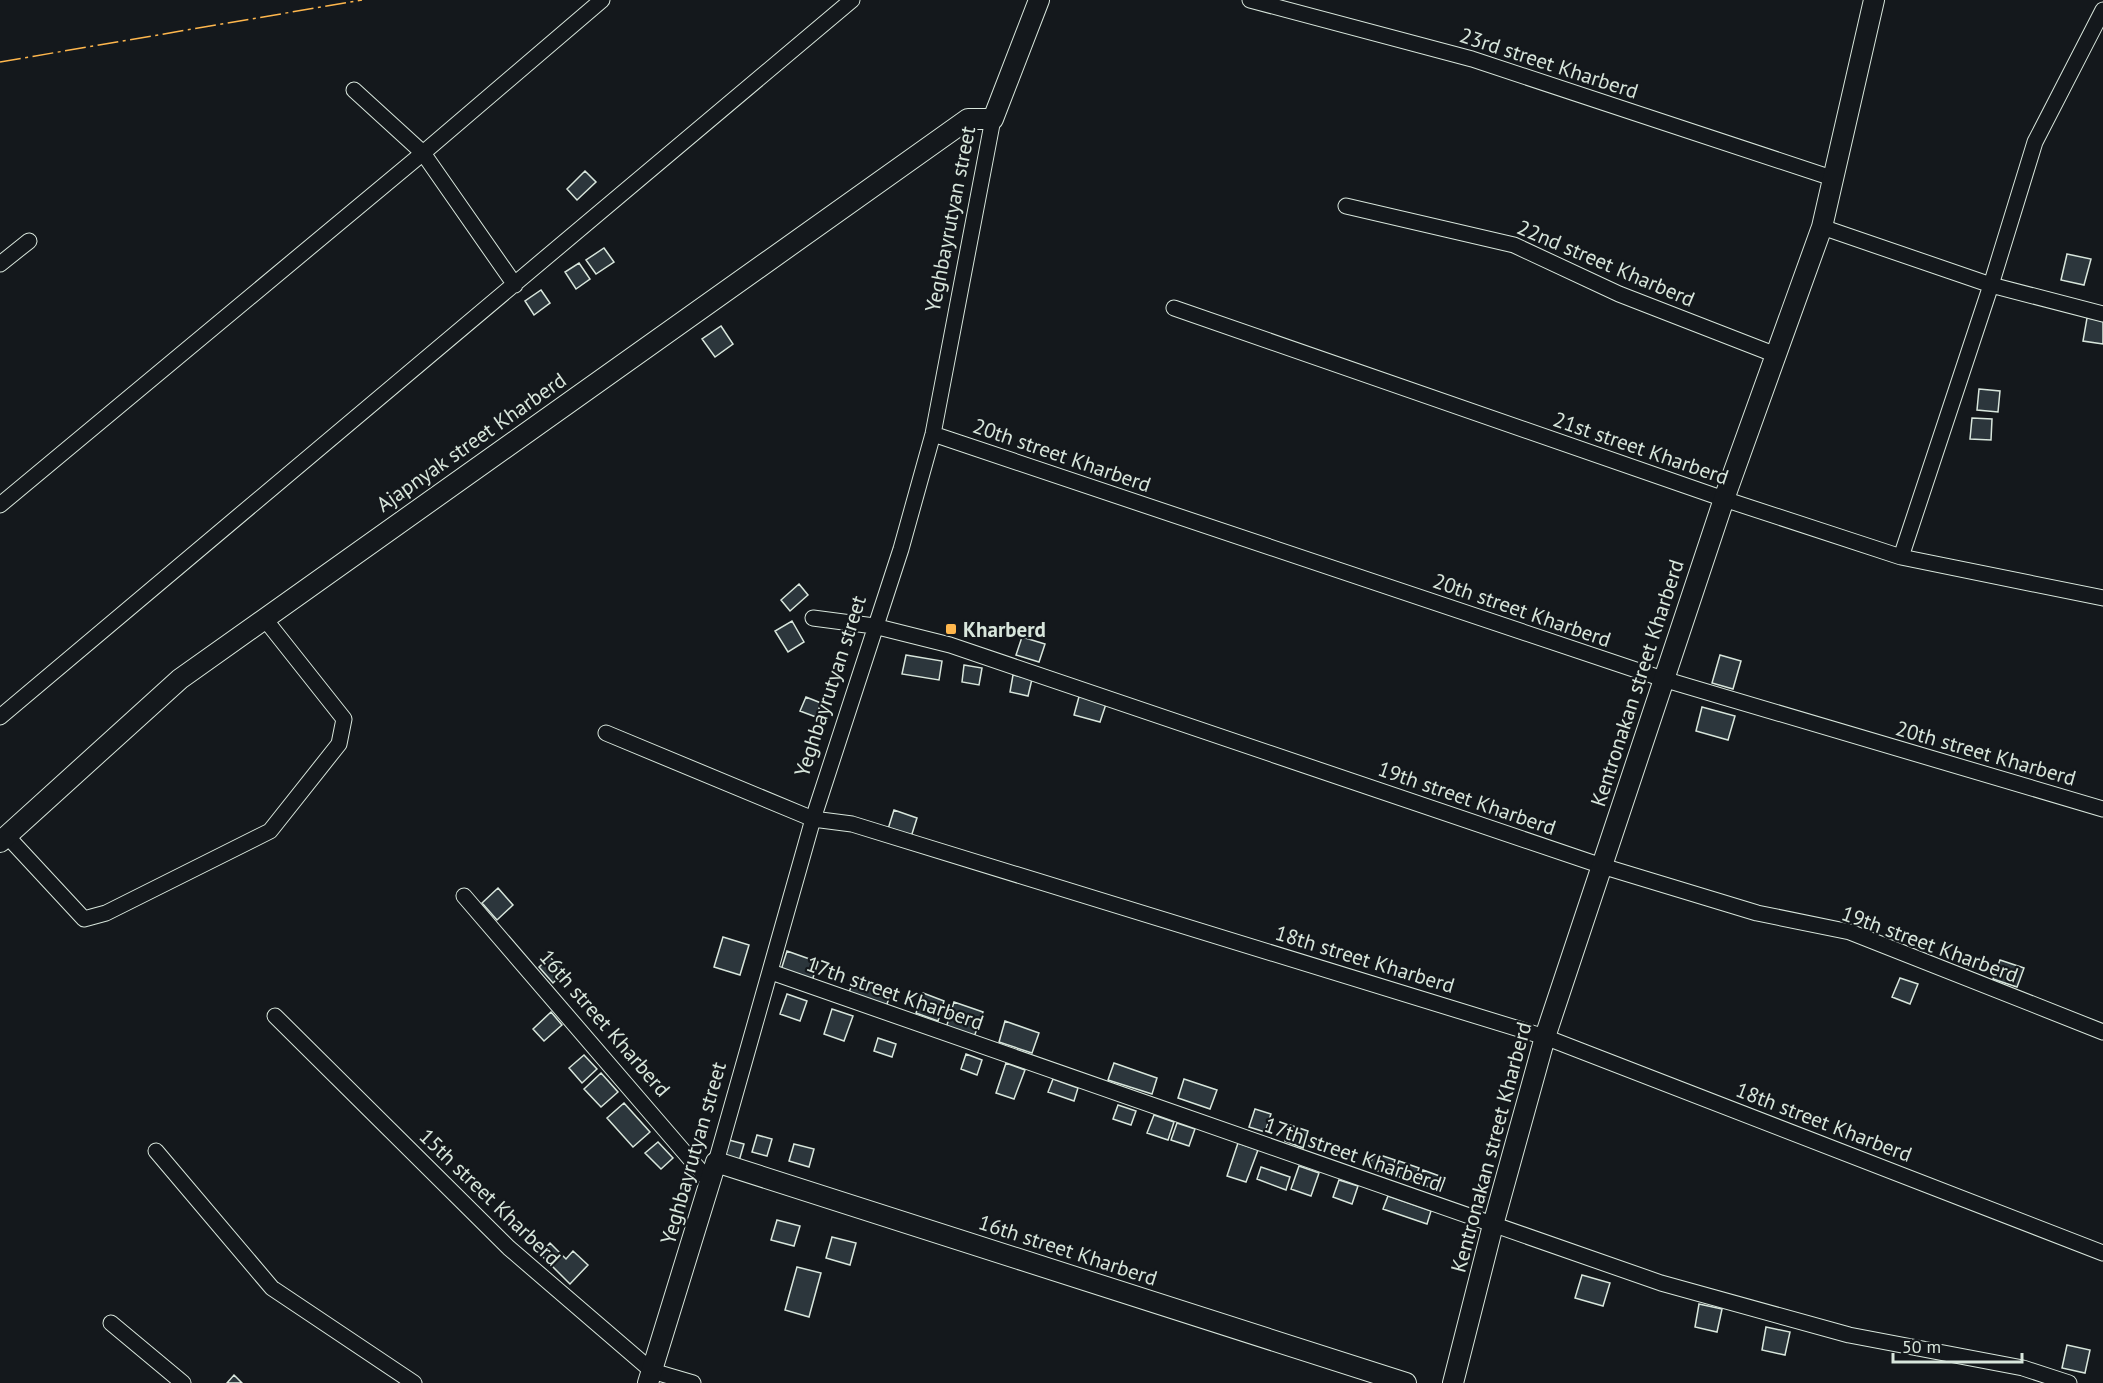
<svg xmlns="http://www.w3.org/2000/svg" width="2103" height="1383" font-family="'PT Sans',sans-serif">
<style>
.building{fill:#2c363c;stroke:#d8e6dc;stroke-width:1.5}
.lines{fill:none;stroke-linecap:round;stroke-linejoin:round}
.minor-casing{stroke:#d8e6dc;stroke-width:17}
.tertiary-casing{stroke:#d8e6dc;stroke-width:22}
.minor{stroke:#14181c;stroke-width:15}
.tertiary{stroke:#14181c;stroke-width:20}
.power{stroke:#ffb74d;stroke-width:1.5;stroke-dasharray:21 4.5 3 4.5;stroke-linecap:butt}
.poi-dot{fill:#ffb74d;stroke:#14181c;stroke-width:2}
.labels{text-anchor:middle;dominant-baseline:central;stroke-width:4.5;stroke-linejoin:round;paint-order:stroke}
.street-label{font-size:21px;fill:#d8e6dc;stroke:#14181c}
.poi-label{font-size:21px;font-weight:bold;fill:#d8e6dc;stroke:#14181c;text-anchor:start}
</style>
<rect width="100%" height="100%" fill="#14181c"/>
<path class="building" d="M585 171 596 182 577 200 567 189Z
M604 248 614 262 596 274 586 260Z
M2067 254 2091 259 2084 285 2061 280Z
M579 263 590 279 576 289 565 272Z
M541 290 550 303 534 315 525 301Z
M2087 318 2103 320V344L2083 341Z
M721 326 733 344 715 357 702 339Z
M1979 389 2000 391 1998 412 1977 410Z
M1972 418 1992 419 1991 440 1970 439Z
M799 584 808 595 790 611 781 600Z
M792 621 804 642 788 652 775 631Z
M1022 637 1045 644 1039 662 1016 655Z
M906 655 942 661 939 680 902 674Z
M1720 655 1741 661 1733 689 1712 683Z
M964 665 982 668 979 685 962 682Z
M1013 675 1032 679 1028 696 1010 692Z
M1080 693 1107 701 1100 722 1074 715Z
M806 697 821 703 816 717 800 711Z
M1702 707 1735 716 1728 740 1696 731Z
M894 810 917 818 911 837 888 829Z
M498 888 513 905 497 920 482 903Z
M723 937 749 945 740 975 714 967Z
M787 951 818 962 812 981 781 970Z
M550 957 564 972 553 983 539 967Z
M2000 960 2024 968 2017 987 1993 979Z
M1900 978 1918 984 1910 1004 1892 997Z
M854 979 891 992 886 1007 848 995Z
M923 993 944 1001 938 1021 916 1013Z
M787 994 807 1001 800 1021 780 1014Z
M954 1002 983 1012 974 1037 946 1028Z
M832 1009 853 1016 844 1041 824 1034Z
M551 1012 562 1025 544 1041 533 1029Z
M1005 1021 1039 1033 1032 1053 999 1042Z
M878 1038 896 1044 892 1057 874 1051Z
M966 1054 982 1060 977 1075 961 1069Z
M584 1055 597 1069 582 1083 569 1068Z
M1006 1063 1025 1070 1014 1099 996 1093Z
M1114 1063 1157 1078 1152 1094 1108 1080Z
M601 1073 618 1092 601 1107 584 1089Z
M1053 1079 1078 1088 1074 1101 1048 1092Z
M1184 1079 1217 1090 1210 1109 1178 1098Z
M624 1103 650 1132 633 1147 607 1118Z
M1118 1105 1136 1111 1131 1125 1113 1119Z
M1255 1109 1271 1114 1265 1132 1249 1127Z
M1154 1115 1174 1122 1168 1140 1147 1133Z
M1177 1123 1195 1129 1189 1146 1171 1140Z
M1290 1125 1308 1131 1303 1148 1285 1141Z
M757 1135 772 1139 767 1156 752 1152Z
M729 1140 744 1144 739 1161 724 1156Z
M658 1142 673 1158 661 1169 645 1153Z
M1238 1143 1258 1150 1246 1182 1227 1176Z
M794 1144 814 1149 809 1167 789 1161Z
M1374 1153 1395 1160 1390 1175 1369 1168Z
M1399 1161 1419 1168 1414 1182 1394 1175Z
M1299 1166 1319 1173 1311 1196 1291 1189Z
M1261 1167 1290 1177 1286 1190 1257 1179Z
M1423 1170 1445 1178 1440 1191 1419 1183Z
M1339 1180 1358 1186 1352 1204 1333 1197Z
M1388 1196 1431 1211 1427 1224 1383 1209Z
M777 1220 800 1226 794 1246 771 1240Z
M832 1237 856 1243 850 1265 826 1258Z
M550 1243 566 1259 573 1251 588 1265 570 1284 540 1254Z
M797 1267 821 1273 809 1317 785 1310Z
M1582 1275 1610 1283 1603 1306 1575 1298Z
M1699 1304 1722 1309 1717 1332 1695 1327Z
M1766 1327 1790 1332 1785 1355 1762 1350Z
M2067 1345 2090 1350 2085 1373 2062 1368Z
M234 1375 242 1383H227Z"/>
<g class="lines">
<g class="minor-casing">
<path id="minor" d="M1250 0 1472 59 1832 178
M354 90 423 153 515 285
M1346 206 1514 245 1619 294 1776 355
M1822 227 1991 285 2103 314
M0 264 29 241
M1174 308 1724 499 1901 557 2103 598
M933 434 1663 679 2103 809
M0 505 423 153 602 0
M1901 557 1991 285 2035 142 2103 10
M813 618 874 626 950 645 1602 866 1757 913 1850 932 2103 1032
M0 717 852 0
M606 733 813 819 852 824 1545 1037 2103 1253
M7 836 84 919 106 913 270 831 339 744 344 719 264 618
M464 896 710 1182
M771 972 1661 1283 1849 1335 2023 1368 2069 1383
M275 1016 509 1248 652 1371 693 1383
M156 1151 272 1288 414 1383
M716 1162 813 819 901 549 933 434 993 119
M111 1323 183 1383"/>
</g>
<g class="tertiary-casing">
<path id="tertiary" d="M0 842 180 679 968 119H993L1039 0
M648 1383 716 1162 1406 1383
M1453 1383 1493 1225 1545 1037 1724 499 1822 227 1874 0"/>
</g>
<use href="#minor" class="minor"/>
<use href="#tertiary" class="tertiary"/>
<path class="power" d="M0 62 362 0"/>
</g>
<rect class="poi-dot" x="945" y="623" width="12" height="12" rx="3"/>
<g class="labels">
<g class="street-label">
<text transform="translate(1549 63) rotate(18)">23rd street Kharberd</text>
<text transform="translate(950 219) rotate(-79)">Yeghbayrutyan street</text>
<text transform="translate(1606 263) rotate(23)">22nd street Kharberd</text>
<text transform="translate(471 442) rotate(-35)">Ajapnyak street Kharberd</text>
<text transform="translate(1641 448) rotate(19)">21st street Kharberd</text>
<text transform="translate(1062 455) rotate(19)">20th street Kharberd</text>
<text transform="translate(1522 610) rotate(19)">20th street Kharberd</text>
<text transform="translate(1637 683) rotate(-72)">Kentronakan street Kharberd</text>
<text transform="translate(830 686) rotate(-72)">Yeghbayrutyan street</text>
<text transform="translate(1986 753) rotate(16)">20th street Kharberd</text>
<text transform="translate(1467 798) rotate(19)">19th street Kharberd</text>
<text transform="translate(1930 944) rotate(20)">19th street Kharberd</text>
<text transform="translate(1365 959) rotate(17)">18th street Kharberd</text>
<text transform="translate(895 993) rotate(19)">17th street Kharberd</text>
<text transform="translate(605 1023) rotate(49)">16th street Kharberd</text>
<text transform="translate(1824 1122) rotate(21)">18th street Kharberd</text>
<text transform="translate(1491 1147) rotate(-75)">Kentronakan street Kharberd</text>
<text transform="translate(693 1153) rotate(-74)">Yeghbayrutyan street</text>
<text transform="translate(1353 1154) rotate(19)">17th street Kharberd</text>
<text transform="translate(490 1197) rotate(44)">15th street Kharberd</text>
<text transform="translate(1068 1250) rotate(18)">16th street Kharberd</text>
</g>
<g class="poi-label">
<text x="963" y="629">Kharberd</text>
</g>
</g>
<path d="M1893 1353v9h129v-9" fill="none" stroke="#d8e6dc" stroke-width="3"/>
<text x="1902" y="1353" font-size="18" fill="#d8e6dc" stroke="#14181c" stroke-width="4.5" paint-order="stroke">50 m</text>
</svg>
